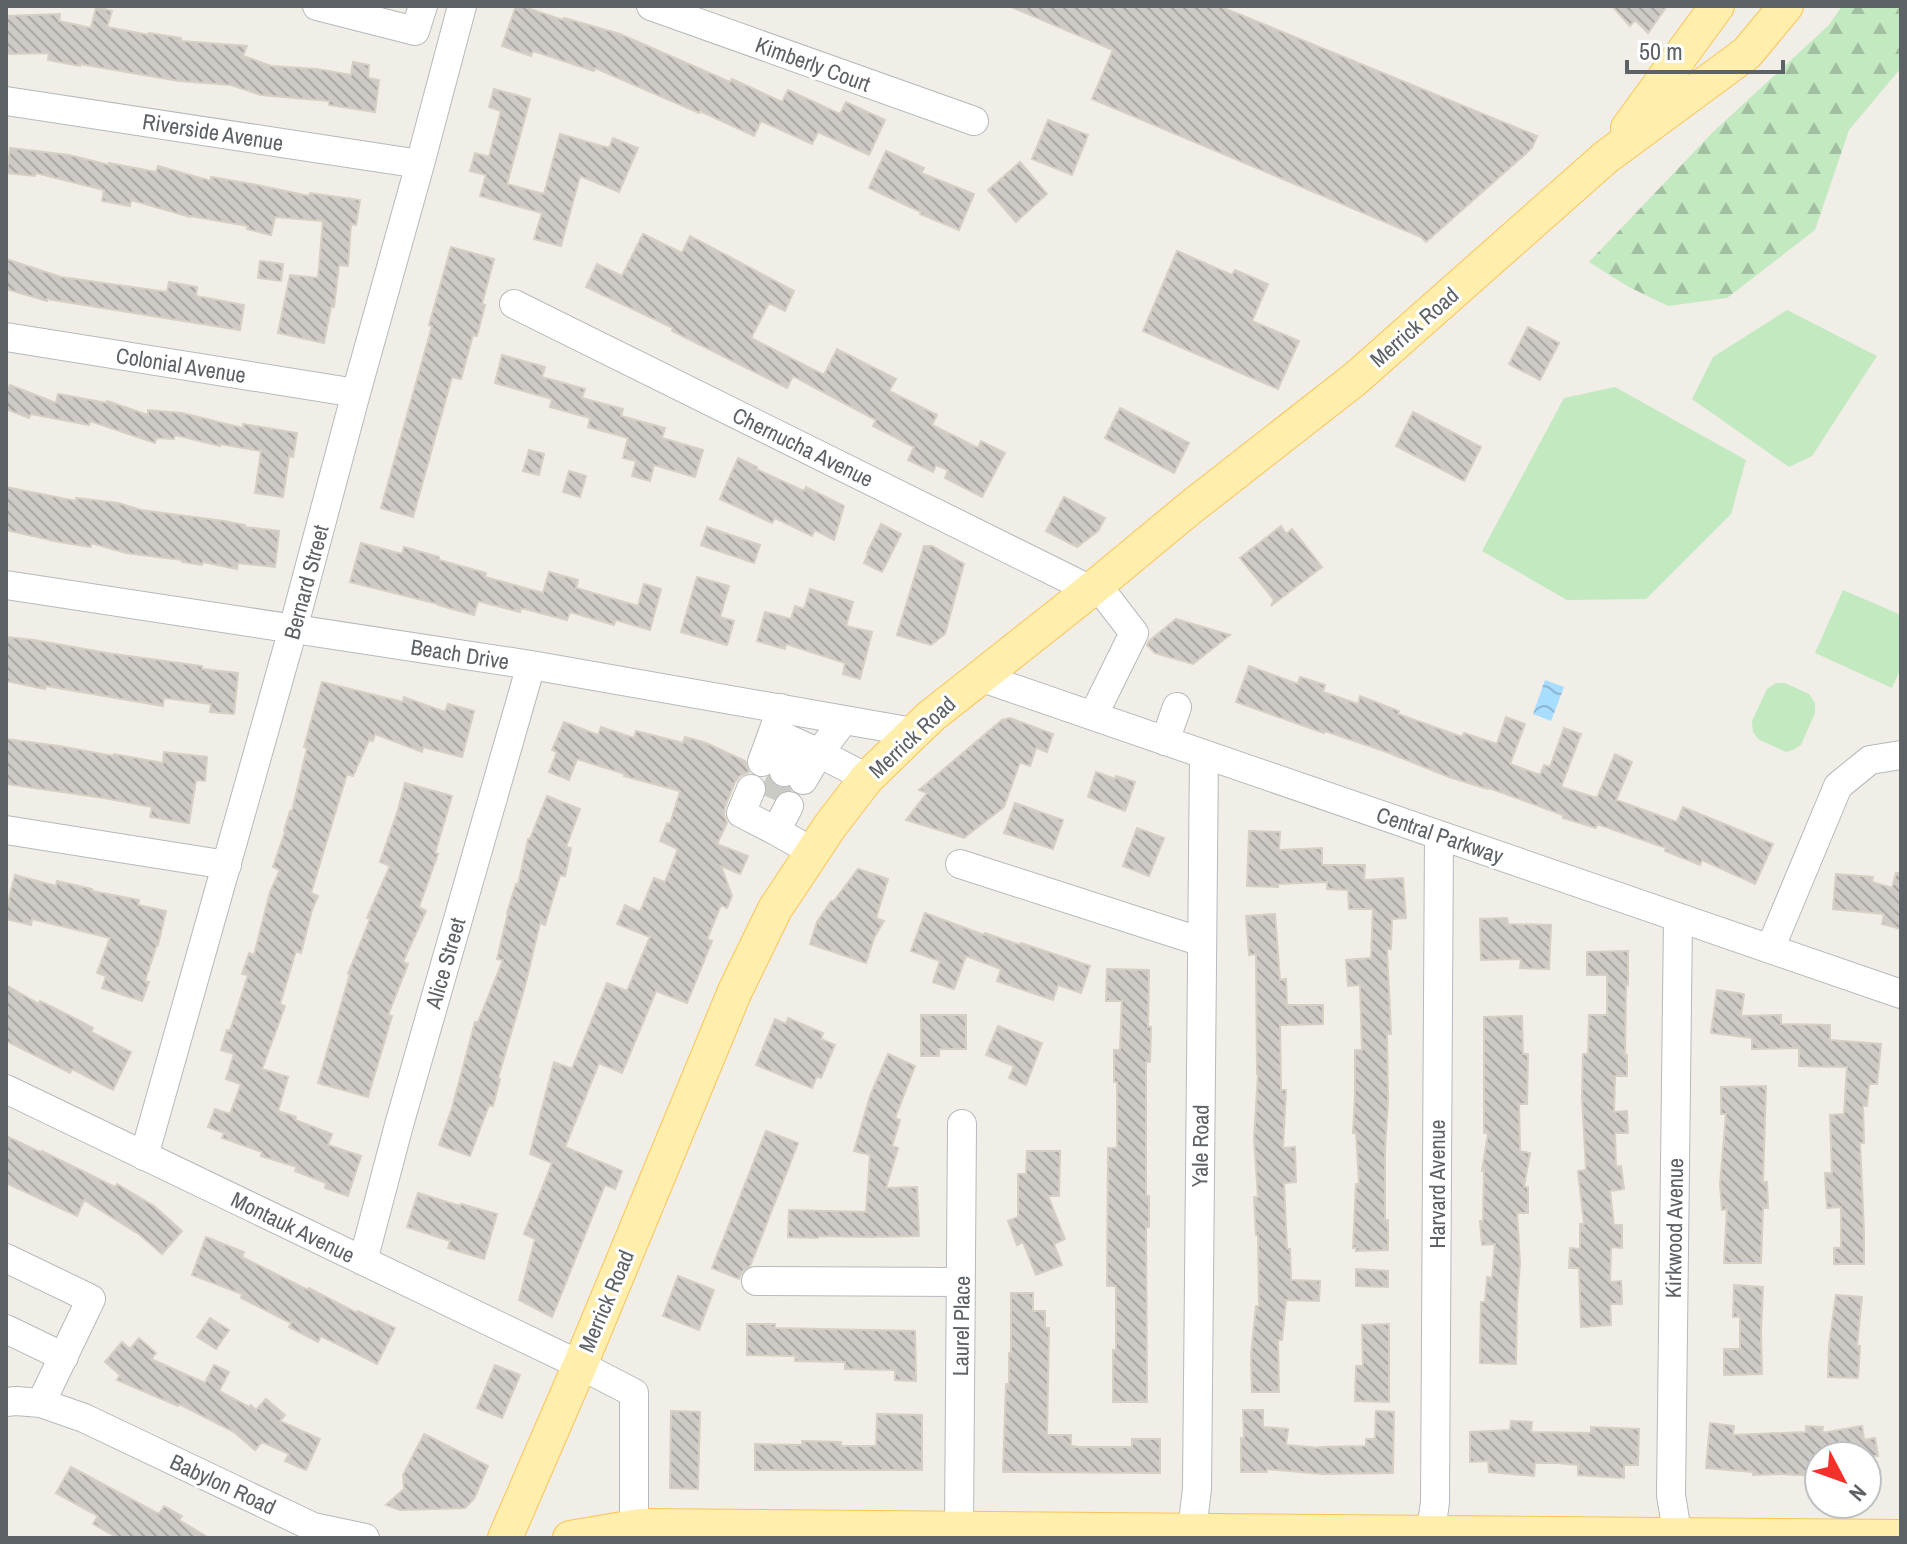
<svg xmlns="http://www.w3.org/2000/svg" width="1907" height="1544" font-family="'Archivo Narrow',sans-serif">
<style>
.forest{fill:url(#forest-firs)}
.park{fill:#c3e9c1}
.water{fill:url(#water-waves)}
.building{fill:url(#building-back-hatch);stroke:#d6cfc4;stroke-width:2}
.lines{fill:none;stroke-linecap:round;stroke-linejoin:round}
.minor-tunnel{stroke:#cbcbc6;stroke-width:28;stroke-dasharray:28 14;stroke-linecap:butt}
.minor-casing{stroke:#b6b9bd;stroke-width:30}
.major-casing{stroke:#fac456;stroke-width:36}
.minor{stroke:#fff;stroke-width:28}
.major{stroke:#ffeeac;stroke-width:34}
.labels{text-anchor:middle;dominant-baseline:central;stroke-width:6;stroke-linejoin:round;paint-order:stroke}
.street-label{font-size:22px;fill:#5d6267;stroke:#fff}
</style>
<defs>
<pattern id="forest-firs" width="22" height="20" patternUnits="userSpaceOnUse" patternTransform="scale(2)"><rect width="22" height="20" fill="#c3e9c1"/><path d="M5 1l3.5 6h-7zM16 11l3.5 6h-7z" fill="#a2c0a1"/></pattern>
<pattern id="water-waves" width="16" height="10" patternUnits="userSpaceOnUse" patternTransform="scale(2)"><rect width="16" height="10" fill="#a7ddff"/><path d="M0 5q4-4 8 0t8 0" fill="none" stroke="#8bb7d2"/></pattern>
<pattern id="building-back-hatch" width="6" height="6" patternUnits="userSpaceOnUse" patternTransform="scale(2)"><rect width="6" height="6" fill="#cecac5"/><path d="M-1 5l2 2M0 0l6 6M5-1l2 2" fill="none" stroke="#aaa7a4"/></pattern>
</defs>
<rect width="100%" height="100%" fill="#f0eee6"/>
<path class="forest" d="M1842 6H1901V68L1849 130 1815 230 1727 298 1668 306 1627 286 1589 262 1713 132 1829 25Z"/>
<path class="park" d="M1787 310 1877 356 1812 456 1789 467 1692 399 1713 357Z
M1615 387 1746 460 1731 514 1646 599 1567 600 1482 551 1564 398Z
M1843 590 1901 615V668L1892 688 1815 653Z
M1776 683H1785L1809 694 1815 703V713L1801 745 1793 750 1786 752 1758 739 1753 732 1752 721 1767 689Z"/>
<path class="water" d="M1545 680 1564 687 1551 721 1533 714Z"/>
<path class="building" d="M516 6H521L563 20 564 18 620 34 730 82 732 79 782 102 788 90 840 114 846 102 885 120 869 155 818 132 812 144 761 121 754 136 700 111 699 113 595 68 594 71 533 51 531 56 502 46Z
M1009 6H1219L1537 136 1532 148 1426 242 1421 237 1092 99 1113 50Z
M1612 6H1667L1648 33 1635 20 1630 26Z
M96 7 112 11 107 27 149 35V33L181 38V41L247 46 243 56 271 66 317 69 351 75 353 62 369 65 368 78 379 80 375 112 329 105V101L261 95 231 85 179 81 80 64V66L48 60 49 53 6 54V16L60 14 59 21 91 28Z
M494 89 530 99 507 184 544 194 560 134 609 148 613 138 638 148 619 192 580 176 561 246 534 239 542 213 480 196 486 175 470 171 475 153 489 157 501 111 489 107Z
M1048 120 1088 135 1072 175 1032 159Z
M10 148 69 155 109 165V163L156 172 158 166 211 181V177L257 185 309 196 310 193 360 200 356 225 351 224 348 266 339 265 334 307H331L324 343 278 333 290 275 318 278 323 221 275 217 271 235 247 229 248 226 190 216V217L131 200 130 206 102 201 104 190 36 173 35 176 7 173Z
M886 151 924 168 921 173 974 194 959 230 920 214 921 212 869 188Z
M1020 162 1047 194 1016 222 988 190Z
M643 234 682 253 690 236 794 291 785 311 769 303 751 338 824 375 837 349 896 379 889 391 937 415 932 425 978 448 981 441 1005 453 982 497 945 478 948 470 936 465 933 472 908 460 914 447 873 426 876 420 793 376 787 388 672 331 673 328 586 287 597 264 622 276Z
M451 247 494 259 482 304 485 305 477 336 473 335 461 379 452 377 413 517 381 508 432 326 429 325Z
M1177 251 1232 275 1235 270 1268 284 1252 321 1299 341 1278 389 1143 331Z
M6 259 61 277 167 292 169 282 197 287 196 296 244 305 240 330 47 299V301L6 289Z
M260 261 283 264 281 281 258 278Z
M1528 327 1559 343 1540 380 1509 364Z
M502 355 545 367 542 377 585 389 582 398 623 409 621 416 665 428 662 438 703 450 695 477 654 465 650 481 632 476 636 461 623 458 628 438 588 427 590 418 550 407 552 399 495 383Z
M10 385 56 403 58 394 107 403V401L148 415V410L182 413 243 428V424L297 433 293 457 289 456 283 497 255 493 261 451 220 444V446L175 435 174 439 156 438 155 443 90 421 89 425 31 414 29 418 6 409V394Z
M1120 408 1189 443 1174 473 1105 438Z
M1413 412 1481 447 1464 481 1396 446Z
M529 450 544 454 539 475 523 471Z
M738 458 757 467 756 469 804 491 806 487 844 506 834 540 815 530 812 536 775 518 772 523 720 499Z
M569 471 586 476 580 497 563 492Z
M6 487 76 501V498L118 503 141 510 224 521 245 525V527L279 531 275 567 238 563 237 569 203 562 202 565 182 562V560L126 553 91 543V547L59 542 6 530Z
M1064 497 1105 518 1098 531 1077 547 1046 531Z
M881 524 901 534 882 572 864 563 868 554 867 553Z
M1281 526 1286 534 1292 529 1322 567 1271 606 1274 600 1240 558Z
M707 527 760 545 754 563 701 545Z
M361 543 402 554 404 547 439 557V560L486 573 485 577 543 593 549 572 578 580 576 588 638 606 644 584 661 589 650 630 616 620 614 625 570 612 567 620 521 608 520 612 478 601 474 615 438 605V604L350 582Z
M924 546H932L964 564 945 634 931 645 897 635Z
M697 577 729 586 720 617 734 621 727 645 681 632Z
M810 589 853 602 846 626 872 632 860 679 843 674 845 663 786 644 785 649 757 641 765 612 791 619 795 606 804 609Z
M1176 619 1230 635 1193 664 1155 653 1147 645 1149 641Z
M6 637 34 640 107 653 202 666V669L238 673 234 714 210 712 211 704 164 698 163 706 46 686 45 689 6 681Z
M1249 666 1298 684 1300 677 1325 685 1323 692 1358 704 1360 696 1399 711 1398 714 1462 737 1464 733 1497 744 1506 717 1525 724 1510 764 1540 775 1544 765 1550 767 1564 728 1581 734 1561 787 1597 798 1615 754 1632 762 1616 800 1677 822 1683 807 1773 844 1755 884 1702 860 1700 865 1665 851 1666 848 1597 824 1596 828 1563 818V815L1489 788 1488 789 1449 777 1384 751 1325 731 1324 733 1236 702Z
M322 682 403 702 404 697 445 712 448 704 474 711 462 757 423 747 422 752 375 734 373 741 369 740 353 776 347 774 311 893 318 896 312 910 301 953 296 951 280 1004 285 1006 262 1069 288 1077 278 1111 296 1117 295 1120 332 1134 328 1145 361 1156 348 1196 325 1188 326 1183 295 1171 297 1167 261 1156 262 1152 222 1138 224 1133 208 1127 215 1109 230 1114 241 1084 226 1079 234 1054 221 1050 227 1030 230 1031 248 975 242 974 249 953 254 955 270 892 280 870 273 867 285 832 284 831 290 811H292L307 748 304 747Z
M1010 718 1053 734 1047 752 1036 748 1030 766 1020 762 1004 807 964 838 906 820 927 793 919 790 1002 720Z
M564 722 598 735 601 727 634 738 636 731 683 743 685 737 706 743 745 761 749 772 740 776 735 782 725 807 724 815 727 823 717 844 748 856 740 874 721 866 732 896 727 908 721 905 707 939 712 941 687 1003 656 991 622 1073 599 1063 565 1147 622 1171 615 1189 605 1185 552 1317 519 1300 535 1239 524 1234 552 1163 530 1154 554 1062 572 1069 607 983 627 991 650 937 617 924 625 905 640 912 654 878 665 882 678 849 660 841 667 823 670 824 680 791 624 776 625 774 577 759 569 780 549 772 557 752 552 750Z
M6 739 59 746 113 756 114 754 163 763 164 752 207 757 205 781 196 780 189 823 150 817 152 807 104 798 6 784Z
M1096 772 1115 779 1116 776 1135 782 1125 811 1088 797Z
M405 783 452 796 435 853 438 854 419 907 426 911 403 962 408 964 388 1015 392 1016 368 1097 318 1083 350 974H348L370 919 367 918 390 866 380 862 398 810Z
M547 796 580 809 566 847 571 848 565 876 560 875 545 925 540 923 525 986 498 1078 500 1079 493 1106 489 1105 470 1156 439 1145 452 1108 475 1022H478L503 960 497 959 508 913H507L516 884 518 885 528 839H530Z
M1015 803 1063 820 1053 849 1004 833Z
M1137 828 1164 838 1149 876 1123 866Z
M1249 831 1280 832 1279 850 1322 848V865H1365L1364 880 1403 878 1406 918 1392 919 1391 949H1387L1391 1034H1387L1388 1100 1385 1151V1220H1388V1250L1356 1251V1248H1353L1356 1184H1359L1356 1133H1353L1355 1095V1050H1362L1360 985 1348 986 1346 960 1371 958 1373 909H1349L1348 890 1327 889V882L1278 884V887L1247 886Z
M858 869 888 879 876 918 884 921 874 938 866 963 810 944 817 922 831 901H834Z
M1896 873H1901V929L1882 924 1884 914 1833 909 1836 874 1873 877 1872 882 1892 888Z
M15 875 56 886 57 881 92 889V891L139 900 138 905 166 911 158 945 157 944 145 981 149 982 142 1001 102 988 106 976 97 973 110 938 32 919 31 925 6 919V910Z
M925 913 984 935 985 933 1020 945 1021 943 1090 966 1081 993 1058 985 1053 1000 997 981 1001 969 966 956 954 989 933 982 940 961 911 951Z
M1275 914 1280 980 1286 979 1287 1005H1323V1024L1280 1025 1281 1090H1286L1283 1148 1295 1147 1296 1182 1284 1183 1287 1249H1290L1291 1280 1320 1281 1319 1301 1286 1300 1282 1340H1278L1279 1392H1252L1251 1356 1256 1306H1259L1258 1235H1256L1254 1197H1258L1254 1139 1258 1074H1257L1256 954 1249 955 1246 916Z
M1507 918 1508 924 1551 925 1549 969 1520 968 1521 959 1481 960 1480 919Z
M1628 951V985H1626L1625 1055H1627V1076H1615L1614 1112 1627 1111 1628 1133H1615L1616 1167 1621 1166 1624 1189 1610 1191 1614 1225H1622V1248L1611 1247 1610 1282 1621 1281 1622 1304H1610L1611 1325 1581 1327 1579 1268H1569L1570 1248 1580 1249V1224H1584L1578 1171 1586 1170 1582 1097 1583 1054H1588L1589 1015H1607V975H1587V952Z
M1107 969 1149 970 1148 1027H1151L1150 1062H1146V1196H1149V1227H1146L1147 1402H1113V1350H1116V1286H1107L1108 1148H1117V1082H1114V1050H1120L1122 1001H1106Z
M6 985 39 1004 40 1001 78 1020 93 1028 91 1032 131 1052 113 1090 72 1069 70 1073 6 1041Z
M1717 990 1744 994 1741 1016 1781 1015V1024L1830 1025V1040L1881 1044 1877 1084H1869L1867 1106H1863L1864 1143H1860L1864 1232V1264H1834V1248H1841V1207L1827 1208 1825 1173H1832L1830 1115 1844 1114 1847 1067 1799 1066V1048L1752 1049V1038L1711 1033Z
M921 1015H966V1049H939V1056H921Z
M1522 1016 1523 1054H1528L1527 1104H1519L1520 1151 1530 1153 1524 1187H1528V1213H1517L1520 1263 1517 1303 1516 1364 1480 1363 1481 1302H1485L1487 1277 1492 1278 1495 1244 1482 1245 1480 1221H1483L1484 1171H1482L1488 1133H1484V1017Z
M788 1018 823 1033 821 1039 835 1045 821 1078 817 1076 812 1088 756 1065 775 1019 786 1024Z
M998 1026 1042 1043 1026 1085 1009 1078 1014 1066 986 1055Z
M888 1054 915 1066 895 1118 900 1120 892 1146 898 1148 886 1188 917 1187 919 1236 868 1237 819 1236 818 1238 788 1237 789 1210 866 1212 870 1155 854 1151 870 1096Z
M1766 1086 1763 1182H1767L1768 1208H1763L1761 1263H1724L1727 1209 1722 1210 1720 1184 1726 1114H1721V1087Z
M766 1131 798 1143 750 1266 742 1272 739 1279 712 1268Z
M6 1136 42 1153V1151L115 1187 117 1184 154 1206 182 1231 162 1254 140 1235 84 1200 77 1216 6 1183Z
M1027 1151H1060L1059 1196H1048L1065 1239 1054 1244 1062 1265 1036 1275 1023 1242 1017 1245 1008 1221 1018 1217V1174H1026Z
M418 1193 460 1206 461 1204 497 1214 484 1259 448 1248 450 1241 407 1227Z
M206 1237 244 1252 242 1257 308 1290 309 1288 357 1313 358 1311 395 1328 377 1364 321 1336 318 1342 289 1327 291 1323 241 1298 242 1294 192 1275Z
M1356 1269 1388 1271V1287L1356 1286Z
M678 1276 714 1290 699 1330 663 1316Z
M1734 1285 1763 1287 1761 1332 1762 1374 1724 1375V1349H1740V1317H1733Z
M1011 1293H1033V1311H1045V1328H1049L1047 1435H1071V1446H1075V1447H1132V1439H1160V1473L1003 1472 1006 1384H1009V1353H1011Z
M1836 1295 1862 1297 1857 1346H1860L1858 1378 1828 1377 1829 1345Z
M210 1318 229 1330 216 1349 197 1337Z
M747 1324H775V1328L915 1331 916 1381 895 1380V1370L845 1369V1362L795 1361V1356L747 1355Z
M1389 1324V1402L1355 1401 1356 1366H1363L1362 1325Z
M139 1338 156 1353 151 1359 205 1383 214 1365 229 1372 219 1391 249 1407 251 1405 256 1410 266 1399 285 1415 280 1421 320 1439 306 1470 285 1461 289 1454 262 1442 255 1450 234 1432 179 1404 178 1406 117 1380 120 1375 105 1362 122 1342 130 1349Z
M495 1365 520 1375 502 1418 477 1408Z
M1243 1410H1263V1427L1288 1429 1286 1445 1320 1448V1447L1366 1446V1439H1375L1376 1411 1394 1412 1393 1473 1322 1474 1267 1469V1472H1241V1438H1244Z
M671 1411 700 1412 698 1489 670 1488Z
M877 1414 922 1415V1470H755V1444L802 1445V1441L841 1442V1446H876Z
M1511 1421 1532 1422 1531 1432 1591 1433V1427L1639 1429 1638 1465H1624V1478L1578 1475V1465L1557 1463H1535L1534 1476 1489 1472 1488 1461 1470 1462V1432L1510 1430Z
M1710 1423 1734 1426 1733 1435 1806 1432V1426L1823 1427 1822 1433 1862 1426 1864 1440 1875 1438 1878 1456H1819V1476L1780 1474 1753 1475V1472L1706 1468Z
M424 1434 488 1466 474 1499 465 1508 400 1510 386 1505 404 1489 403 1475Z
M71 1467 159 1514 164 1506 182 1516 179 1520 209 1538H118L93 1524 98 1516 56 1493Z"/>
<g class="lines">
<path class="minor-tunnel" d="M772 799 784 772"/>
<g class="minor-casing">
<path id="minor" d="M317 6 415 31 423 6
M651 6 974 121
M6 101 420 164
M514 304 1091 590
M6 337 356 393
M6 585 531 665 913 732
M980 677 1901 994
M781 708 773 732 819 753 844 720
M1093 716 1134 633 1097 585
M1165 741 1177 707
M762 762 773 732
M784 772 797 744
M803 780 819 753 867 778
M751 789 741 813 776 831
M789 806 776 831 813 852
M6 830 227 865
M960 864 1202 942
M1678 918 1671 1495 1678 1538
M1770 949 1838 786 1870 760 1901 755
M6 1089 580 1365 634 1393V1527
M144 1156 293 629 356 393 420 164 462 6
M6 1258 91 1299 41 1403
M363 1261 399 1125 531 665
M756 1281 961 1282
M6 1329 64 1357
M6 1402 16 1401 41 1403 84 1418 313 1527 365 1538
M959 1528 962 1124
M1191 1538 1197 1489 1204 754
M1430 1538 1435 1502 1439 835"/>
</g>
<g class="major-casing">
<path id="major" d="M1628 128 1717 6
M505 1538 580 1365 735 991 775 909 830 826 867 778 930 717 1097 585 1190 508 1355 379 1606 157 1747 53 1786 6
M570 1538 640 1526 1901 1537"/>
</g>
<use href="#minor" class="minor"/>
<use href="#major" class="major"/>
</g>
<g class="labels">
<g class="street-label">
<text transform="translate(813 64) rotate(20)">Kimberly Court</text>
<text transform="translate(213 132) rotate(9)">Riverside Avenue</text>
<text transform="translate(1414 327) rotate(-41)">Merrick Road</text>
<text transform="translate(181 365) rotate(9)">Colonial Avenue</text>
<text transform="translate(803 447) rotate(26)">Chernucha Avenue</text>
<text transform="translate(306 582) rotate(-75)">Bernard Street</text>
<text transform="translate(460 654) rotate(9)">Beach Drive</text>
<text transform="translate(912 737) rotate(-43)">Merrick Road</text>
<text transform="translate(1440 835) rotate(19)">Central Parkway</text>
<text transform="translate(445 963) rotate(-74)">Alice Street</text>
<text transform="translate(1200 1146) rotate(-89)">Yale Road</text>
<text transform="translate(1437 1184) rotate(-90)">Harvard Avenue</text>
<text transform="translate(293 1227) rotate(26)">Montauk Avenue</text>
<text transform="translate(1674 1228) rotate(-89)">Kirkwood Avenue</text>
<text transform="translate(606 1301) rotate(-67)">Merrick Road</text>
<text transform="translate(961 1326) rotate(-89)">Laurel Place</text>
<text transform="translate(223 1484) rotate(25)">Babylon Road</text>
</g>
</g>
<rect width="1907" height="1544" fill="none" stroke="#5d6267" stroke-width="16"/>
<g transform="translate(1843 1480) rotate(131)"><circle r="38" fill="#ffffff" stroke="#bec0c2" stroke-width="2"/>
<path d="M0-6L14 30L0 20L-14 30Z" fill="#f33029"/>
<text y="-12" font-size="22" font-weight="bold" text-anchor="middle" fill="#5d6267">N</text>
</g>
<path d="M1627 60v12h156v-12" fill="none" stroke="#5d6267" stroke-width="4"/>
<text x="1639" y="60" font-size="24" fill="#5d6267" stroke="#ffffff" stroke-width="6" paint-order="stroke">50 m</text>
</svg>
